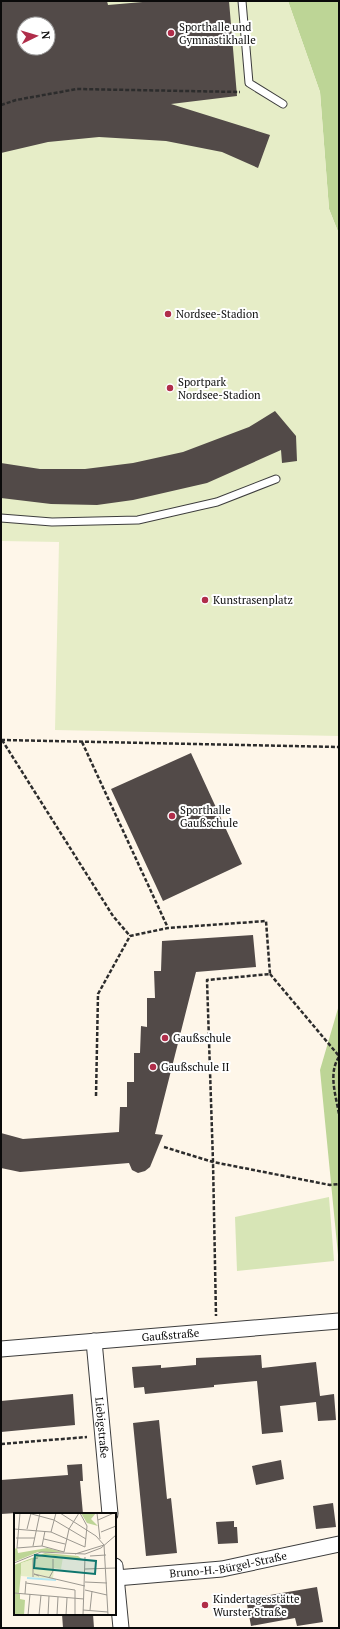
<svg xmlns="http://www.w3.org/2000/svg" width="340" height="1629" font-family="'PT Serif',serif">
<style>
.green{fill:#d7e5b6}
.forest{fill:#bdd596}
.pitch{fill:#e6edc7;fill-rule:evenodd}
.building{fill:#524a48;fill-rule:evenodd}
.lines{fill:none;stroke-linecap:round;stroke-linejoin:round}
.lane-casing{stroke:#3d3d3d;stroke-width:9}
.street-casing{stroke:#3d3d3d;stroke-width:17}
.path{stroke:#2c2c2c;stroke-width:2.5;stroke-dasharray:4 2;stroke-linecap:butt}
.lane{stroke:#fff;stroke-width:7}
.street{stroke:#fff;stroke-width:15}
.poi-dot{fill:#b02d4a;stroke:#fff;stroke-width:1.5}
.labels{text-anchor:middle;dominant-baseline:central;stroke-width:4;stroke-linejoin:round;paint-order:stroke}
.poi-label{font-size:11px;fill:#0a0a0a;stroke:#fff;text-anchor:start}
.street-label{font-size:11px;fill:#0a0a0a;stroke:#fff}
.inset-river{fill:none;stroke:#b1e5f1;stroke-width:2}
.inset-road{fill:none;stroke:#9c9890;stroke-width:1}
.view{fill:#0f766e;fill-opacity:0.15;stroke:#0f766e;stroke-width:2}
.inset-edge{fill:none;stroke:#0a0a0a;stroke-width:2}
</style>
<rect width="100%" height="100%" fill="#fef6e9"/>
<path class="green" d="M329 1197 334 1261 237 1271 235 1217Z"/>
<path class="forest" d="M288 1H339V234L329 209 320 92Z
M339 1005V1265L320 1070Z"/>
<path class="pitch" d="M1 1H288L320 92 329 209 339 234V736L55 730 59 542 1 541ZM24 24H48V48H24Z"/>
<path class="building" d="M1 1H107L108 5 154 1H229L237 96 171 104 270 135 258 168 222 152 166 141 99 137 48 142 1 153ZM24 24H48V48H24Z
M275 411 296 436 297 461 282 463 281 450 207 483 133 500 97 505 51 504 1 498V463L40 469H85L133 463 183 452 249 427Z
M191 753 242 864 163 901 111 789Z
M253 935 256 967 196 972 155 1134 163 1135 150 1167 145 1171 138 1173 132 1170 129 1163 20 1172 1 1168V1133L23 1139 119 1132 120 1107H127V1082H134V1053H140L141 1026 147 1027V998H155L154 971H161L162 941Z
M261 1355 262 1368 316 1362 320 1396 334 1394 336 1420 318 1421 316 1402 280 1406 283 1432 262 1434 257 1381 214 1385V1387L145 1394 144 1387 134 1388 132 1367 161 1365V1368L196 1365V1358Z
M73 1394 75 1425 1 1432V1401Z
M159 1420 167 1499 171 1498 177 1553 146 1556 133 1423Z
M281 1460 284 1479 256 1485 252 1466Z
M82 1464 83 1481H80L83 1514H33V1512L1 1514V1480L68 1475 67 1465Z
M333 1503 336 1527 316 1529 313 1506Z
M234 1521V1527H237L238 1543 218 1544 216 1522Z
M317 1587 323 1622 297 1626 295 1618 251 1626 246 1599Z
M62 1614H93L94 1628H63Z"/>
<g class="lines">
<g class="lane-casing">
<path id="lane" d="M242 1 249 83 283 104
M1 518 52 522 138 520 217 502 276 479"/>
</g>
<g class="street-casing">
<g id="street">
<path id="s1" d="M94 1341 110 1514"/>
<path id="s2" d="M1 1349 339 1321"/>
<path d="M115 1566 121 1628"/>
<path id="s3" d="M116 1578 222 1569 339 1544"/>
</g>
</g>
<path class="path" d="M1 105 16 100 77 89 240 92
M1 740 339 747
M2 740 113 916 130 936
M82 742 168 928
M270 974 339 1056
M339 1057C328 1073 336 1096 339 1114
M96 1096 98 994 130 936 168 928 266 921 270 974 207 980 213 1162 216 1316
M164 1147 213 1162 330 1185 339 1184
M1 1444 87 1437"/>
<use href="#lane" class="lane"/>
<use href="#street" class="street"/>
</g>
<g class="poi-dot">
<circle cx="171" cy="33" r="4"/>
<circle cx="168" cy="314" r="4"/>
<circle cx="170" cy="388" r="4"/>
<circle cx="205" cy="600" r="4"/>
<circle cx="172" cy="816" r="4"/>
<circle cx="165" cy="1038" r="4"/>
<circle cx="153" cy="1067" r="4"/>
<circle cx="205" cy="1605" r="4"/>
</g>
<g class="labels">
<g class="poi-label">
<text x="179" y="27">Sporthalle und<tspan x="179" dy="13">Gymnastikhalle</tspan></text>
<text x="176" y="314">Nordsee-Stadion</text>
<text x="178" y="382">Sportpark<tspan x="178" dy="13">Nordsee-Stadion</tspan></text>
<text x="213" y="600">Kunstrasenplatz</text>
<text x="180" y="810">Sporthalle<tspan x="180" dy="13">Gaußschule</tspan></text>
<text x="173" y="1038">Gaußschule</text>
<text x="161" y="1067">Gaußschule II</text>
<text x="213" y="1599">Kindertagesstätte<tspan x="213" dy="13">Wurster Straße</tspan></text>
</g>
<g class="street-label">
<text stroke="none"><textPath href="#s2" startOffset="170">Gaußstraße</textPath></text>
<text stroke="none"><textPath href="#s1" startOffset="87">Liebigstraße</textPath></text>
<text stroke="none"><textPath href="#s3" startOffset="113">Bruno-H.-Bürgel-Straße</textPath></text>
</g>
</g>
<g transform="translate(14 1513)">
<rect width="102" height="102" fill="#fef6e9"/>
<path d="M67 0H82L77 6 84 13 73 10ZM3 35 4 40 33 35 49 39H24L0 49V36ZM31 40 64 43 69 47 32 42 8 50 5 80H0V52ZM0 80 6 81V86L11 87 10 102H0Z" fill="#bdd596"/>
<path d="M32 42 49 44 47 56 40 55 39 66 7 63V50Z" fill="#e6edc7"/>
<path class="inset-river" d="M13 65 42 67"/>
<path class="inset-road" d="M6 0 3 35 28 33 50 39 55 16 65 0M14 0 40 7 72 26M46 0 82 23 90 32 94 102M83 0 86 26M84 7 100 0M0 16 37 19 71 34 73 13 66 0M13 16 17 0M37 19 42 0M87 19 102 13M2 25H21M30 26 51 31M19 33 26 0M28 33 31 18M61 41 90 32M76 43 92 42M0 50 27 39 71 41 87 35 102 22M71 56 102 55M25 63 20 61 71 73M19 64V46L24 45M35 65 39 58V46M71 69 93 70M12 70 61 77V102M71 77 93 82M0 80 70 86M11 81 12 68M69 97 94 99M76 97 78 78M14 102 16 81M25 102 27 82M34 102 35 83M43 102 44 84M52 102 53 85M69 102 71 44"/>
<path class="view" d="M21 42 82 48 81 61 20 55Z"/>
<rect width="102" height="102" class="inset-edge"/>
</g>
<rect width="340" height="1629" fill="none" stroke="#0a0a0a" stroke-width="4"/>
<g transform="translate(36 36) rotate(85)"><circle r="19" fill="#ffffff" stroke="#9d9d9d"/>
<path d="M0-3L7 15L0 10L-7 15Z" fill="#b02d4a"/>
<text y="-6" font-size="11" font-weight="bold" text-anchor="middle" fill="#0a0a0a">N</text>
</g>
</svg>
